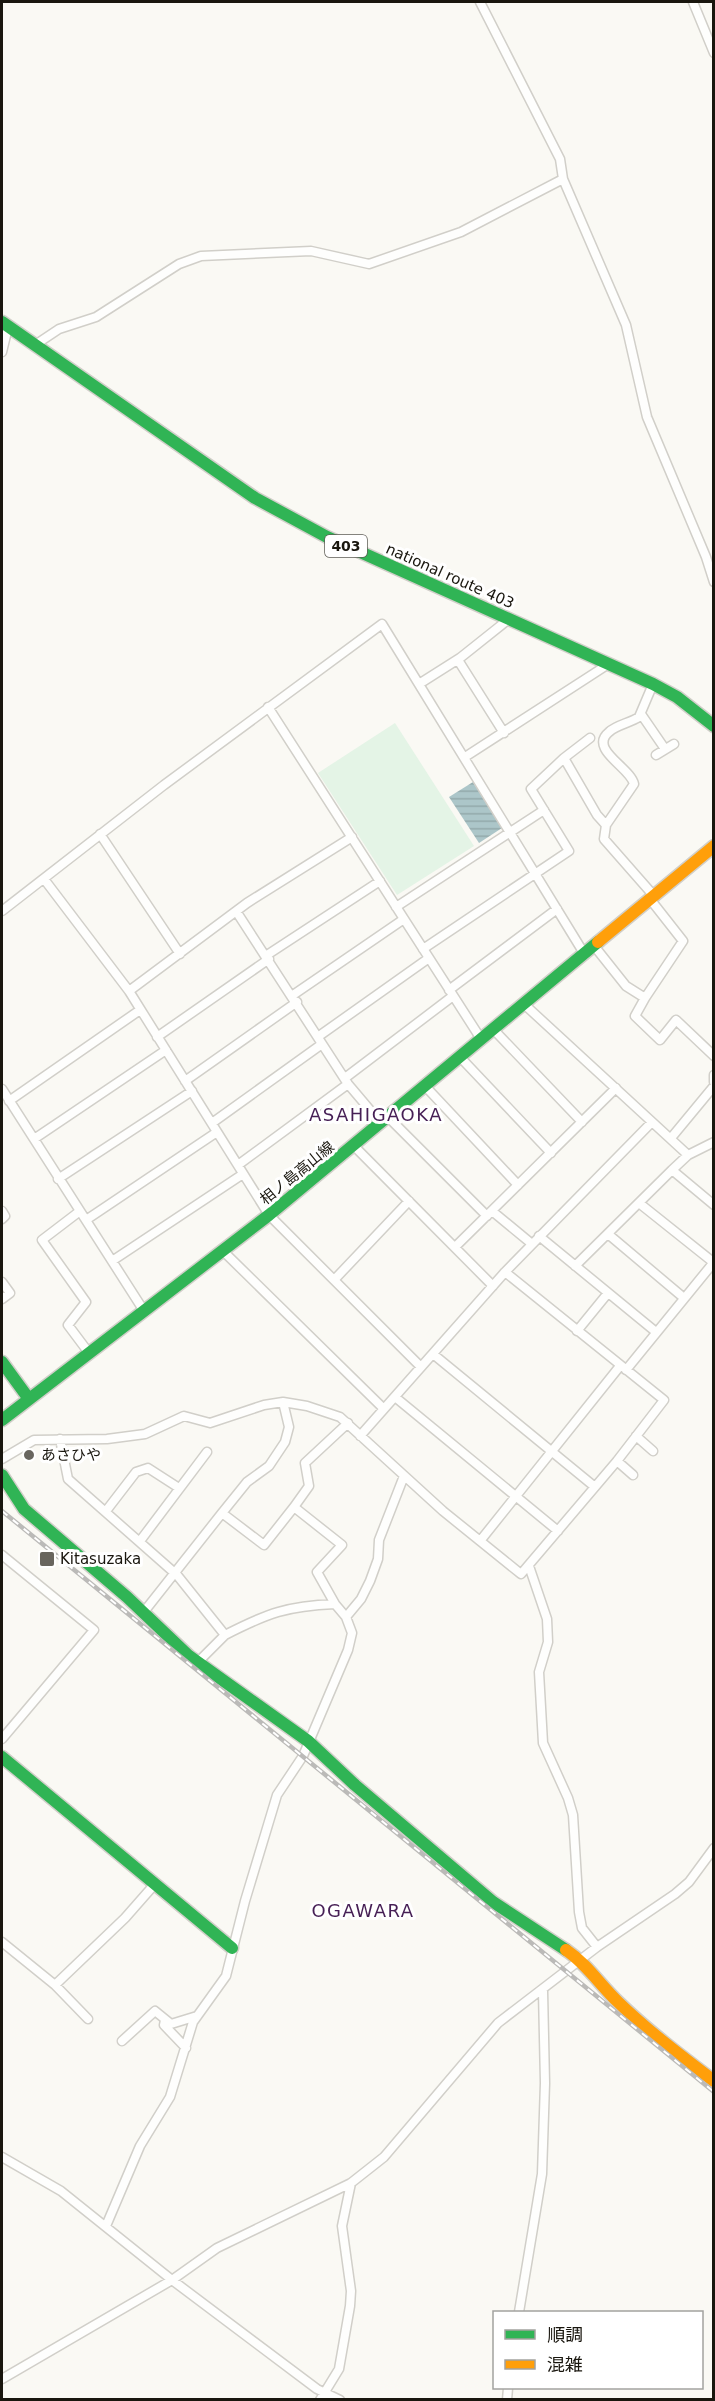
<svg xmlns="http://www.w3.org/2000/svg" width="715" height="2401" font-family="'DejaVu Sans','Noto Sans JP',sans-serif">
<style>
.garden{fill:#e4f4e6}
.water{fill:url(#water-rules)}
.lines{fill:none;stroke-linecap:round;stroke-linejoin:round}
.street-casing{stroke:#d1cfc9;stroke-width:11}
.fast-casing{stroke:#d1cfc9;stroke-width:15}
.slow-casing{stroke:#d1cfc9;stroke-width:15}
.street{stroke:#fefefd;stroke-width:8}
.fast{stroke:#30b455;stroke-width:12}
.slow{stroke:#ff9f0a;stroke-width:12}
.rail-casing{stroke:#bbbab8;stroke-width:4.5}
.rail{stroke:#fff;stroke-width:2;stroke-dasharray:7;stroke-linecap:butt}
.poi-dot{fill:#68655e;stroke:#fff;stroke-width:2}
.labels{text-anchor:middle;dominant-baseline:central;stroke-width:6;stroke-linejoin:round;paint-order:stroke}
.shield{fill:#fff;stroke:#5e5c56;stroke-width:1.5}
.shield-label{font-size:14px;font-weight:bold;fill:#19160e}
.street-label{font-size:15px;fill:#19160e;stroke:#fff}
.poi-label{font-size:15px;fill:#19160e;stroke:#fff;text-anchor:start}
.quarter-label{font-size:18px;letter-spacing:1.5px;fill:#461f55;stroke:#fff}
</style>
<defs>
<pattern id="water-rules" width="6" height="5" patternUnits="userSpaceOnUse" patternTransform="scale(1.5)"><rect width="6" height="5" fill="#acc6c9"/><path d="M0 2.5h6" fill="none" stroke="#93a9ab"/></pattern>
</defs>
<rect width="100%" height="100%" fill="#faf9f4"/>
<path class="garden" d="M395 723 474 846 397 895 318 773Z"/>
<path class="water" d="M473 782 502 828 479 843 449 797Z"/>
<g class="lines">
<g class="street-casing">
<path id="street" d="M480 2 560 159 563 179 626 325 647 417 706 557 714 582
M693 2 714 53
M35 345 59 329 96 317 179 264 201 256 311 251 369 264 461 232 563 179
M2 352 8 327
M458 660 504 733
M419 684 460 658 509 619
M653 684 639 717C630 723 616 725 609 732 588 749 631 768 634 784L606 825 604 839 654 896
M268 707 481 1039
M641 714 665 749
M656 755 674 744
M465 757 607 665
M564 758 597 815 606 825
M100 834 180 954
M352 837 247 903 129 991 269 1215 421 1367
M44 879 129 991
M396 907 544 810
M2 911 164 785 382 624 585 955
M236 911 348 1084 381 1123
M595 947 626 986 645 998 635 1016 660 1040 676 1020 714 1056
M423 949 569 851 531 789 564 758 590 738
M267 955 380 881
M449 990 557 909
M293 995 404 919
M645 998 683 941 650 899
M525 1005 688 1155 672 1170 714 1205
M494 1030 582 1122
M319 1036 429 958
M157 1037 269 959
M460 1057 551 1153
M714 1075V1082
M345 1078 453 996
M185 1081 297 1002
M425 1086 518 1185
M2 1089 144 1311
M9 1101 140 1010
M388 1117 487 1216
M212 1123 322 1044
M671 1138 714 1086
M34 1139 166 1050
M354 1146 493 1286
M688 1155 714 1142
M238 1165 348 1084
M58 1179 192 1091
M639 1203 713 1262
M2 1211 5 1216 2 1219
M80 1211 42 1240 86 1302 68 1325 89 1353
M492 1211 532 1244
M86 1220 217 1132
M608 1234 684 1298
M539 1236 656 1332
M455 1247 616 1088
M223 1251 384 1409
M112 1261 243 1174
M575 1266 672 1170
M334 1280 409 1201
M2 1282 10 1293 2 1299
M577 1331 608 1293
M433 1354 595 1487
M626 1370 714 1262
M395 1397 558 1531
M283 1402 289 1427 285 1442 269 1466 247 1482 222 1513 264 1545 294 1507
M360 1436 505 1272 652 1122
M636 1436 653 1451
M60 1439 68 1479 177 1575 225 1635 198 1662
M2 1459 34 1440 107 1439 145 1434 184 1416 210 1423 264 1405 283 1402 307 1406 340 1417 443 1511 521 1574 617 1461 664 1400 505 1272
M617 1461 633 1475
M106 1511 136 1472 148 1468 179 1488
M140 1541 207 1452
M480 1541 620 1366
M2 1555 94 1630 2 1739
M529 1566 547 1619 548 1642 539 1672 543 1743 568 1798 573 1815 579 1912 582 1928 597 1947
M335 1604 317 1572 342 1545 294 1507 309 1486 305 1463 348 1423
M143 1613 222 1513
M225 1635C268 1613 287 1606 335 1604L346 1617
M2 1942 55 1985
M88 2019 55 1985 125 1918 154 1885
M165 2020 164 2025 186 2048
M122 2041 155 2011 171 2024 197 2016
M2 2157 61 2191 172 2280 317 2389 340 2400
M106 2226 140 2146 170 2097 193 2022 226 1976 245 1901 277 1795 303 1756 348 1650 352 1633 346 1617 361 1599 370 1581 378 1559 379 1540 404 1476
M519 2312 542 2174 545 2083 543 1991
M2 2379 172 2280 217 2248 351 2183 384 2157 498 2023 597 1947 675 1894 689 1882 714 1848
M320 2400 339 2369 350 2306 351 2291 342 2226 351 2183
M507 2400 508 2388"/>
</g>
<g class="fast-casing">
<path id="fast" d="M2 322 255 498 327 537 653 684 677 697 714 726
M2 1362 29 1399
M2 1420 269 1215 598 942
M2 1475 24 1509 127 1597 189 1656 308 1741 355 1785 493 1902 566 1950
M2 1757 232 1948"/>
</g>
<g class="slow-casing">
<path id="slow" d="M598 942 714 846
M566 1950C587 1964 600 1985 618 2002 648 2031 681 2056 714 2081"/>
</g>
<use href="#street" class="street"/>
<use href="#fast" class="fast"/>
<use href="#slow" class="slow"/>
<g class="rail-casing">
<path id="rail" d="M2 1511 714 2092"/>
</g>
<use href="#rail" class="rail"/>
</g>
<g class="poi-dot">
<circle cx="29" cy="1455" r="6"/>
<rect x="39" y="1551" width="16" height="16" rx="3"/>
</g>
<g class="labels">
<rect class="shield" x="325" y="535" width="42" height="22" rx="4.5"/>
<g class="shield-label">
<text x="346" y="546">403</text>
</g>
<g class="street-label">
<text transform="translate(450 576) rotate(24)">national route 403</text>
<text transform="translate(297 1173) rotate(-39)">相ノ島高山線</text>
</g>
<g class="poi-label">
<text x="41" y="1455">あさひや</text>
<text x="60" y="1559">Kitasuzaka</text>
</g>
<g class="quarter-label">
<text x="376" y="1114">ASAHIGAOKA</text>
<text x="363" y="1910">OGAWARA</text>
</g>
</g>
<rect width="715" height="2401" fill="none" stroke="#19160e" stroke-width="6"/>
<rect x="493" y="2311" width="210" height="78" fill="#ffffff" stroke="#a3a29f" stroke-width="1.5"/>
<rect x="505" y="2330" width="30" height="9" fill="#30b455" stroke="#a3a29f" stroke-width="1.5"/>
<text x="547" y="2341" font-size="18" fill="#19160e">順調</text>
<rect x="505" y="2360" width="30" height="9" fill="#ff9f0a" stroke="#a3a29f" stroke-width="1.5"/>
<text x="547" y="2371" font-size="18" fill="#19160e">混雑</text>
</svg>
